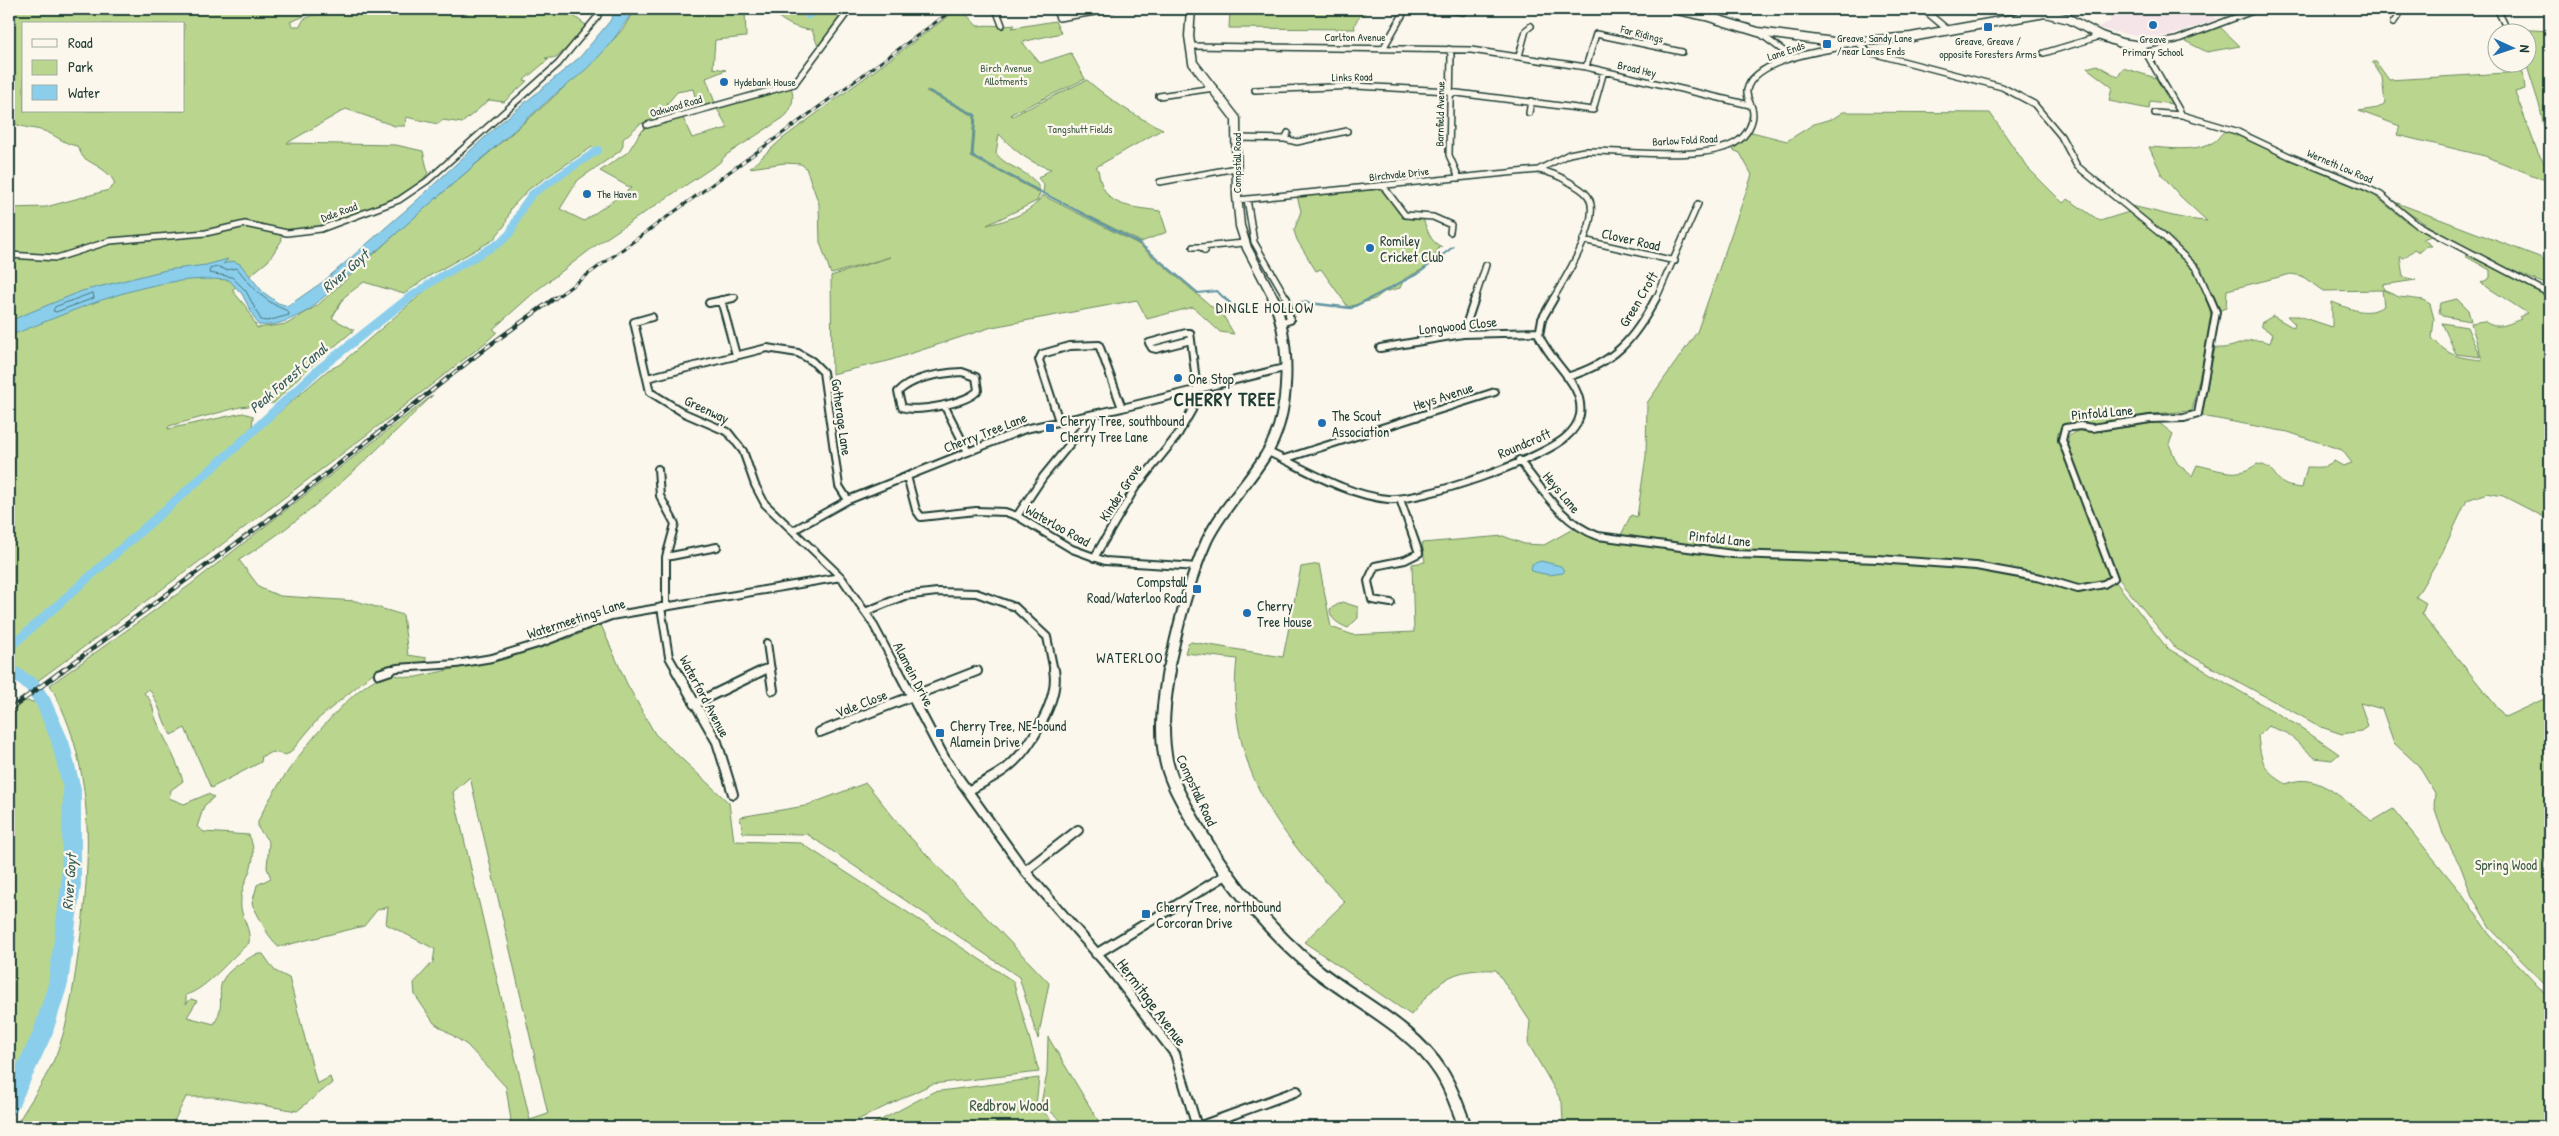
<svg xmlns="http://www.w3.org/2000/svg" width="2559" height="1136" font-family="'Patrick Hand',sans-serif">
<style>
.built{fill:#f5e4e8}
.green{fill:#bad68e;stroke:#6c8a61;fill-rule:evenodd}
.water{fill:#8aceec;stroke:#5f94a2}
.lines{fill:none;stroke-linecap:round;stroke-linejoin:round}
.shore{stroke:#4a777e;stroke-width:1}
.stream-far1{stroke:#5f94a2;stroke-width:2}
.stream{stroke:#5f94a2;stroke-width:2.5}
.canal-far1{stroke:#8aceec;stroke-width:8}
.canal{stroke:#8aceec;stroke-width:9}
.river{fill:#8aceec;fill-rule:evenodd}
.street-far2-casing{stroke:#1f3d34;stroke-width:8}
.street-far1-casing{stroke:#1f3d34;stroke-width:10}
.street-casing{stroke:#1f3d34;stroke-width:12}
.secondary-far2-casing{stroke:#1f3d34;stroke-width:11}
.secondary-far1-casing{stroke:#1f3d34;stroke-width:13}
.secondary-casing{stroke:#1f3d34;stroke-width:16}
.street-far2{stroke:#fbf7ec;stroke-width:5}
.street-far1{stroke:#fbf7ec;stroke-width:6}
.street{stroke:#fbf7ec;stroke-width:8}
.secondary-far2{stroke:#fbf7ec;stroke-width:8}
.secondary-far1{stroke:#fbf7ec;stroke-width:9}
.secondary{stroke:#fbf7ec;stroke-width:12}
.rail-far2-casing{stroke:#1f3d34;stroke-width:3}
.rail-far1-casing{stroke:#1f3d34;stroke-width:4.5}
.rail-casing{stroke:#1f3d34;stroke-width:5}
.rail-far2{stroke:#fbf7ec;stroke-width:2;stroke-dasharray:5.5;stroke-linecap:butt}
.rail-far1{stroke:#fbf7ec;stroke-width:2.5;stroke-dasharray:7;stroke-linecap:butt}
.rail{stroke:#fbf7ec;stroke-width:3;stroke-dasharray:9;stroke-linecap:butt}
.poi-dot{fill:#1f6fb2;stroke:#fbf7ec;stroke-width:2}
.labels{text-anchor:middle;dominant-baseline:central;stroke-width:4.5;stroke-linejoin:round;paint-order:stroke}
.far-street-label{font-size:11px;fill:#1f3d34;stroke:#fbf7ec}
.far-poi-label{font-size:11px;fill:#1f3d34;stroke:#fbf7ec;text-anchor:start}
.far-park-label{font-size:11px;fill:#3e5c46;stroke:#fbf7ec}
.street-label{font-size:14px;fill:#1f3d34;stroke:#fbf7ec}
.poi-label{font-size:14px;fill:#1f3d34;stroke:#fbf7ec;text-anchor:start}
.park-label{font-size:14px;fill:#3e5c46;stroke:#fbf7ec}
.water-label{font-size:15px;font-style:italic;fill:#345a59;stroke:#fbf7ec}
.neighbourhood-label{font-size:15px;letter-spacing:1px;fill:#1f3d34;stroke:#fbf7ec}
.near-street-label{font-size:16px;fill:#1f3d34;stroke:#fbf7ec}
.near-park-label{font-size:16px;fill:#3e5c46;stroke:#fbf7ec}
.district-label{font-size:19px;font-weight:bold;letter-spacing:1px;fill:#1f3d34;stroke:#fbf7ec}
</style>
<rect width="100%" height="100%" fill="#fbf7ec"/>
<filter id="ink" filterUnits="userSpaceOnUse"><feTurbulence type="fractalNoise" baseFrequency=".02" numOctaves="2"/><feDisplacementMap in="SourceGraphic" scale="10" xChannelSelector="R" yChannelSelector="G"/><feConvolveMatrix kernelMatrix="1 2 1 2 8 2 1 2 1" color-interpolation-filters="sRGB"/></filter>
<g filter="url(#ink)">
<path class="built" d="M2104 9H2202L2218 19 2169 36 2141 37 2096 28 2111 21Z"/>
<path class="green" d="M9 9H322L290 22 293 26H300L304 19 329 9H564L586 25 574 41 556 58H545L549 59 524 80 527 81 504 102 489 100 462 123 443 120 438 124 406 117 405 126H395L346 109 287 143 396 145 423 151 428 173C409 202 323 231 289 230 274 230 259 222 244 220L245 224 279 231 282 240 268 261 232 290 247 308 257 328 287 324 318 305 411 220 547 103 602 52 623 29 635 9H745L746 37 715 40 713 68 726 70 706 78 715 103 698 107 693 89 677 92 667 104 671 115 640 124 623 139V146L620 151 578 180 560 209 584 221 631 188 600 171 628 152 640 133 645 128 682 116 692 138 728 128 716 107 791 87C795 97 792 112 783 118L726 155 719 163 599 243 537 290 493 329 497 332 485 343C336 460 185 573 32 685L9 669V208L46 207 109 190 115 184C110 170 93 165 83 157 81 154 79 149 77 146 65 144 58 137 47 132 34 127 20 129 9 120ZM24 24H184V111H24ZM592 147 597 150C576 164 551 177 533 194 519 206 515 227 501 242L423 288 426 290 339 365 328 370 263 426 261 425 252 431 253 416 243 413 168 429 169 426 240 407 274 403 304 372 354 330 332 318 344 297 364 282 404 294 429 276 493 240 505 225 511 208 529 189Z
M770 9H808L802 13 808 15 818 9H850L819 49 812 30C795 29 782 22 770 9Z
M958 9H969L965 13 977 26C992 24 1001 27 1015 25L1012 28 1055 21 1061 33 1022 42 1040 63 1071 53 1085 79 1011 114 1012 116 1087 80C1111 101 1134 116 1163 129L1096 167 1098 169C1103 208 1127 206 1160 211L1167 232 1141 242 1043 193 1044 185 1038 178 1051 169C1029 163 1014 150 999 134L996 153C1006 169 1035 171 1040 191L973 156 976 115 928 90 926 91 974 116 971 157 1040 193 1037 201 987 225C1005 221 1034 213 1042 195L1138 244 1224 317 1234 334 1220 332 1193 307 1147 319 1137 300 992 327 888 361 832 374 831 276 890 257 831 274 820 242 819 204 806 168 801 164 785 163 750 168 782 139Z
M1209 9H1363L1365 13C1359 17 1353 23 1355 29L1229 28 1230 10Z
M2219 26 2240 46 2207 52 2183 40Z
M2514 29 2550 31V152L2539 104 2526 63V32H2516Z
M2372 62H2376L2389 80 2523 72 2525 89 2515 92 2538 153 2550 172V182L2485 156 2397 135 2400 126 2359 111 2378 108 2385 103 2382 77Z
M2097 65 2118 77 2123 68 2156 78 2172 104 2150 101 2149 109 2109 101 2112 87 2087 68Z
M1843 112 1990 113 2028 168 2063 203 2068 199 2100 221 2129 212C2165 239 2213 275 2211 325L2192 411 2152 414 2091 425 2080 422 2062 425 2057 436 2108 572 2167 648 2300 727 2339 754 2332 760 2315 758 2287 733 2268 726 2258 736C2261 762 2263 770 2286 784 2320 769 2346 805 2373 821L2393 809 2463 895 2489 934 2550 999V1124L2545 1127H1559L1563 1123 1562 1102 1528 1043 1530 1021 1496 970C1449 968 1439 981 1411 1015L1304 942 1345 902C1277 832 1225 763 1237 659L1185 653 1188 643 1191 642 1283 657 1301 567 1319 564 1331 627 1353 635 1414 632 1412 564 1425 562 1422 543 1503 536 1524 544 1544 545 1573 529 1620 537 1631 515 1637 517 1646 456 1647 403 1697 332 1752 175 1740 153 1733 150 1752 132 1787 141 1814 124 1834 118Z
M2229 129 2374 195 2407 222 2431 236 2423 239 2432 246H2427L2420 252 2415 249 2404 258 2400 257 2403 277 2416 280 2382 285 2386 290H2383L2399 297 2424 300 2430 304 2434 319 2432 338C2450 357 2457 357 2482 360L2471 323 2484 321C2497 331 2508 324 2521 319L2519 317 2527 313 2481 283 2490 278V270L2465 256 2469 255 2550 297V520L2503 496 2487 493 2467 500 2442 553 2416 597 2426 603 2422 614 2505 717 2544 699 2550 703V990L2491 929 2472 896 2460 865 2443 834 2434 806 2435 793 2418 765 2394 743 2382 709 2360 703 2368 726 2361 731 2342 734 2321 727 2173 646 2118 578 2068 444V437C2072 434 2077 431 2082 430 2108 429 2133 427 2158 422L2173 434 2169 444 2177 463 2192 476 2197 465C2221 470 2237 479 2257 464 2275 466 2274 479 2286 485 2290 487 2297 487 2302 488L2307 467C2316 467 2328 469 2334 461L2343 466 2352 463 2342 450 2288 432 2207 417 2201 414 2215 348C2238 350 2246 334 2270 343L2273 334 2262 327 2261 323 2273 316 2294 328 2295 324 2287 316H2299L2332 327V302C2351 309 2366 317 2384 306L2382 290 2323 291 2302 276 2291 274 2227 290 2226 308 2218 311 2201 267 2131 206C2157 211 2181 220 2207 221L2180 196 2162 175 2149 147C2171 148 2191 152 2212 143 2220 139 2220 132 2229 129Z
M1382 189C1397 203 1398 223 1423 219 1428 231 1430 242 1442 247H1439L1435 258 1423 269 1404 279 1400 288 1384 292 1375 299 1348 307 1321 269 1316 271 1297 240 1294 231 1301 211 1297 196Z
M2392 201 2542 258 2550 267V286C2495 265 2440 237 2392 201Z
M2457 299 2468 310 2471 321 2442 316 2439 312 2441 303Z
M2442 323 2467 327 2480 357 2456 354Z
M433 395C372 454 312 516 239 560L260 588 280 596 356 601 403 615 408 655 427 658 421 665H392L381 667 373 673 318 719 290 753 285 755 273 752 262 756 261 762 211 788 185 728 171 735C162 720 159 703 149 689L144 693C155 703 152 713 158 724 167 744 177 761 183 781L171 790 169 798 184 804 208 794 214 797 204 806 197 827 204 832 249 835C263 866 238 879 241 908 243 920 251 930 249 943 230 958 208 988 186 995V1004L191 999 197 1001 187 1017 214 1024C231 997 205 985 241 963 248 959 255 953 263 954L275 971 289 978 317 1084 330 1077 332 1083 297 1111 215 1097H186L171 1127H15C30 1101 51 1073 60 1044 69 1018 73 989 77 962 91 870 98 769 50 685L190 585Z
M1342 602 1358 607V618L1348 628C1339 624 1330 620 1330 609Z
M601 625 627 684 655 734 729 803 734 841 801 843 1013 981 1039 1072 932 1084 843 1127H512L506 1087 467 1045 434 1023 415 995 414 983 433 962 435 949 386 924 388 907 377 910 364 926 278 947 268 934 252 904 257 885 271 878 267 868 269 842 258 828V822C273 784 344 691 382 676 394 672 405 679 416 677 465 667 512 655 559 640 575 640 586 627 601 625ZM470 777 548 1114 530 1120 453 792Z
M25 701 44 703 60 741 71 783V885L58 984 42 1035 9 1105V713Z
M866 783 907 834 1049 983 1038 1039 1019 977 807 834 743 833 740 817 805 806Z
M1048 1037 1102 1127H1068L1041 1103 1047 1074Z
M1039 1078 1036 1105 1059 1127H868L933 1092Z"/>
<path class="water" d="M616 9H634C613 43 593 67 560 90L309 310C292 319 277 327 258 325L242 294 229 280C152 273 79 309 9 336V321L82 291 166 270 206 265 228 259 223 264 233 261 240 264 263 292 278 303 288 306 324 281 414 203 497 126 580 57 610 21Z
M1541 561 1561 566 1564 571 1563 573 1549 575 1531 571 1532 564Z"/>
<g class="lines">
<path class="shore" d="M219 267 226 270 237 268C252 287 265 303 288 311L289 315 267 321 261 320 246 291 232 277 209 273 210 269Z
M93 293 94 298 56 312 53 311 55 307Z"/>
<path class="stream-far1" d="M929 91 975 115 972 156 1139 243 1198 293 1217 291 1225 299
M1369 299 1419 273 1453 247"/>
<path class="stream" d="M1224 298 1230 303
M1301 302 1351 308 1371 298"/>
<path class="canal-far1" d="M808 15 818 9
M407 299 438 278 501 242 510 233 522 208 532 194 598 150"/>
<path class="canal" d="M9 648 236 447 319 369 409 298"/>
<path class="river" d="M9 662 38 680 50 698 69 741 81 789V885L68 984 52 1035 16 1112 9 1116V1082L33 1032 48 984 61 885 63 789 51 741 37 707 26 690 9 678Z"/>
<g class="street-far2-casing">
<path id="street-far2" d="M996 9 1002 25
M1055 9 1059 18 1113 9
M1443 9 1463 12
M1699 9 1707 12 1706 16
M1843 9 1845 10
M1923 9 1948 30
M2020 9 2028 15
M2258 9 2176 40 2142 46 2182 115 2236 131 2289 156 2365 187 2381 195 2416 224 2550 294
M2497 9 2504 23
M2393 23 2403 9
M1758 32 1793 58
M1858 43 1868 52 2002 87 2034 104 2061 136 2077 166 2163 236 2197 269 2210 299
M1190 46 1471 50 1586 67 1750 105
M1384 47 1406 9
M1449 49 1451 55 1449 155 1459 178
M2044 53 2101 36
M1519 56 1526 30 1531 26
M1586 67 1596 34 1682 52
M1255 90 1356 86 1449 91
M1449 92 1593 110 1604 71
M1159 96 1214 88
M1529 113 1531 101
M2155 113 2182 115
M647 125 794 84 850 9
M1238 138 1285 139 1288 133
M1285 139 1297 142 1347 131
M1539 170C1551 172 1561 177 1571 183 1577 187 1586 191 1589 198 1601 222 1565 278 1553 299
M1160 182 1236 168
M1383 186 1405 215 1433 217 1451 225 1450 232
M1247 199 1254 242 1287 299
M1237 200 1538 170 1569 154 1584 151C1624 150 1701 162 1735 143 1746 137 1756 121 1752 108 1750 102 1746 96 1747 90 1753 62 1813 52 1836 48L1841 43
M1583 240 1675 261
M1193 247H1201
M1205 251 1201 247 1244 243
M9 255 57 258 110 241 206 233 245 224 287 233 321 229 399 200 427 181 558 64 598 16 596 9
M727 299 735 297
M1475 299 1486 265
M1656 299 1698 204"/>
</g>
<g class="street-far1-casing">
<path id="street-far1" d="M721 300 736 355
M709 303 733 298
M652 317 634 322 650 392 684 413 728 432 743 451 755 485 765 504 841 577 872 622 898 671
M1279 323 1290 320 1286 298
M1186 333H1190L1191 340 1156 349 1152 348 1149 343Z
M1463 334 1475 298
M1380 348 1463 334 1539 332
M962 372 976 377 978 390C969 403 916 413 902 407L898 392C913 377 942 373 962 372Z
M1567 377C1614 363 1634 340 1656 298
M647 378 767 348 798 353 812 361 823 372 839 486 848 500
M944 405 968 452
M1059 421 1039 360 1042 354 1070 346 1099 345 1122 408
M1268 452C1306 469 1346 495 1388 499 1421 502 1542 459 1566 437 1572 432 1578 424 1580 415 1585 383 1549 362 1539 335L1542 319 1554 298
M1284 459 1495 392
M1519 460C1542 489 1562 523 1598 536L1733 554 1878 559 1976 566 2041 578 2078 589 2104 584 2114 578 2062 440 2065 428 2080 426 2092 428 2150 419 2184 418 2198 414 2216 312 2210 298
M658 469 660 496 675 524 666 557V607
M907 476 916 510 921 517 976 511 1005 512 1017 516 1072 549 1105 561 1198 567
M1017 516 1043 477 1086 424V416
M794 530 848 500 1025 429 1122 408 1284 368
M666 557 717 547
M1094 558 1135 488 1177 436 1192 410 1197 390 1191 340
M1391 603 1372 600 1368 581 1375 566 1405 560 1419 553 1400 499
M661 607 669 657 677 671
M865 612 904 596 937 592 976 593 1015 607 1047 637 1054 671
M767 643 771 671
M387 671 397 668 456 664 492 658 541 643 611 616 841 577
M761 671 770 667"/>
</g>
<g class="street-casing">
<path id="street" d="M676 670 717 742 733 794
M770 670 773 690
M898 670 945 759 1025 871 1107 965 1175 1054 1197 1127
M379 674 391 670
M694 704 764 670
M820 732 977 671
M968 791C981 783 996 777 1008 767 1030 749 1060 699 1054 670
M1025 871 1078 830
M1096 954 1226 875
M1198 1127 1297 1091"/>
</g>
<g class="secondary-far2-casing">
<path id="secondary-far2" d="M1191 9 1189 36 1193 63 1236 119 1237 196 1240 226 1247 248 1274 299
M1673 9 1706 16 1758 32 1841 43 1911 37 2045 13 2069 19 2101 36 2121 43 2142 46"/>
</g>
<g class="secondary-far1-casing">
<path id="secondary-far1" d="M1168 671C1178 627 1188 582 1207 540 1222 509 1247 485 1265 456 1292 415 1291 342 1273 298"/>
</g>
<g class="secondary-casing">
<path id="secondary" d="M1169 670C1164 700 1160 731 1166 760 1170 780 1181 798 1190 815 1222 873 1263 925 1313 967 1354 1001 1411 1025 1441 1072 1452 1089 1458 1108 1465 1127"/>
</g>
<use href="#street-far2" class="street-far2"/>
<use href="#street-far1" class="street-far1"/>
<use href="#street" class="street"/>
<use href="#secondary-far2" class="secondary-far2"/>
<use href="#secondary-far1" class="secondary-far1"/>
<use href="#secondary" class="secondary"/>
<g class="rail-far2-casing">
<path id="rail-far2" d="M554 299 954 9"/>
</g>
<g class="rail-far1-casing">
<path id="rail-far1" d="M62 671 264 523 487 347 555 298"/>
</g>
<g class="rail-casing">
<path id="rail" d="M9 710 63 670"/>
</g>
<use href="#rail-far2" class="rail-far2"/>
<use href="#rail-far1" class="rail-far1"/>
<use href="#rail" class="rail"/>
</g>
</g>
<g class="poi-dot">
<circle cx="2153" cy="25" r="5"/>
<rect x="1983" y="22" width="10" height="10" rx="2.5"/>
<rect x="1822" y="39" width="10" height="10" rx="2.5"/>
<circle cx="724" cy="82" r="5"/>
<circle cx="587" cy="194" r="5"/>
<circle cx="1370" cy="248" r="5"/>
<circle cx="1178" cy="378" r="5"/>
<circle cx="1322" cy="423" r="5"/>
<rect x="1045" y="423" width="10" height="10" rx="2.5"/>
<rect x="1192" y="584" width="10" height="10" rx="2.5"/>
<circle cx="1247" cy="613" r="5"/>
<rect x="935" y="728" width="10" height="10" rx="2.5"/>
<rect x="1141" y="909" width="10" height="10" rx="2.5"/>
</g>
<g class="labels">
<g class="far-street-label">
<text transform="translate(1642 34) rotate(14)">Far Ridings</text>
<text x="1355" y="37">Carlton Avenue</text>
<text transform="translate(1786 51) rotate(-19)">Lane Ends</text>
<text transform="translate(1637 69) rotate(13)">Broad Hey</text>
<text transform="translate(1352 77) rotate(-1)">Links Road</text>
<text transform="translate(676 106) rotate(-16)">Oakwood Road</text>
<text transform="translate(1440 114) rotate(-89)">Barnfield Avenue</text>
<text transform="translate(1685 140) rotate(-3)">Barlow Fold Road</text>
<text transform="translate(1237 163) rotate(-90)">Compstall Road</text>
<text transform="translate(2340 166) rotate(23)">Werneth Low Road</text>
<text transform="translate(1399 174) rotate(-6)">Birchvale Drive</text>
<text transform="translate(339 212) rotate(-20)">Dale Road</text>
</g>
<g class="far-poi-label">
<text x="1837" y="38">Greave, Sandy Lane<tspan x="1837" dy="13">/near Lanes Ends</tspan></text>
<text x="2153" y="39" text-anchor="middle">Greave<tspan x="2153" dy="13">Primary School</tspan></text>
<text x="1988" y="41" text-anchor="middle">Greave, Greave /<tspan x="1988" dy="13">opposite Foresters Arms</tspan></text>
<text x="734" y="82">Hydebank House</text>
<text x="597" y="194">The Haven</text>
</g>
<g class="far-park-label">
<text x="1006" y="68">Birch Avenue<tspan x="1006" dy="13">Allotments</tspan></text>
<text x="1080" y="129">Tangshutt Fields</text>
</g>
<g class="street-label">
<text transform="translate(1631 239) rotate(13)">Clover Road</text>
<text transform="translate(1638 299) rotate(-59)">Green Croft</text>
<text transform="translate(1458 325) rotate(-6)">Longwood Close</text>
<text transform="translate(1443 396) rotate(-18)">Heys Avenue</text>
<text transform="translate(707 409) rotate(25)">Greenway</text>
<text transform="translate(2102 412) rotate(-5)">Pinfold Lane</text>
<text transform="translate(842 417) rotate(82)">Gotherage Lane</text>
<text transform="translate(985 432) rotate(-21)">Cherry Tree Lane</text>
<text transform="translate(1524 443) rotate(-23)">Roundcroft</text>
<text transform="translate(1120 492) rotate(-57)">Kinder Grove</text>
<text transform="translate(1562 492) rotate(50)">Heys Lane</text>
<text transform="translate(1058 525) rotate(29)">Waterloo Road</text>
<text transform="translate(1720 538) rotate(6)">Pinfold Lane</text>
<text transform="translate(576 618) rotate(-18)">Watermeetings Lane</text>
<text transform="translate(914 674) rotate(62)">Alamein Drive</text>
<text transform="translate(705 696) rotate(62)">Waterford Avenue</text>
<text transform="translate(861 703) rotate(-21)">Vale Close</text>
<text transform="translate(1197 790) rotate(65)">Compstall Road</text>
</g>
<g class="poi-label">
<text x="1380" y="240">Romiley<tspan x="1380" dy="16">Cricket Club</tspan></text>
<text x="1188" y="378">One Stop</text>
<text x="1332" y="415">The Scout<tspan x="1332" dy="16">Association</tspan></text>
<text x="1060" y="420">Cherry Tree, southbound<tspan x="1060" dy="16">Cherry Tree Lane</tspan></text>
<text x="1187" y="581" text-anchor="end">Compstall<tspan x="1187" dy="16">Road/Waterloo Road</tspan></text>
<text x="1257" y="605">Cherry<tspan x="1257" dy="16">Tree House</tspan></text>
<text x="950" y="725">Cherry Tree, NE-bound<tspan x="950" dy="16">Alamein Drive</tspan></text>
<text x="1156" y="906">Cherry Tree, northbound<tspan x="1156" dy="16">Corcoran Drive</tspan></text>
</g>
<g class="park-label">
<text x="2506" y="864">Spring Wood</text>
</g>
<g class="water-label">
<text transform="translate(345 271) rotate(-41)">River Goyt</text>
<text transform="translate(288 378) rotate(-41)">Peak Forest Canal</text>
<text transform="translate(69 882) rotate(-86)">River Goyt</text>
</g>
<g class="neighbourhood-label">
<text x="1265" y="307">DINGLE HOLLOW</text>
<text x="1130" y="657">WATERLOO</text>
</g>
<g class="near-street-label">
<text transform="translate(1152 1002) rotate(53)">Hermitage Avenue</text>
</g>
<g class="near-park-label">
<text x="1009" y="1105">Redbrow Wood</text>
</g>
<g class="district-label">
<text x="1225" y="399">CHERRY TREE</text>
</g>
</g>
<rect width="2559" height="1136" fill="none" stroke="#fbf7ec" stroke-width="30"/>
<rect x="15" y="15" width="2529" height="1106" fill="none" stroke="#1f3d34" stroke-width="2" filter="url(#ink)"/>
<rect x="22" y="22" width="162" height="90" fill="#fbf7ec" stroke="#a3ada2"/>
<rect x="32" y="39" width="25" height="8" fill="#fbf7ec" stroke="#a3ada2"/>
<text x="68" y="48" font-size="15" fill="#1f3d34">Road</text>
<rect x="32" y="60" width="25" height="15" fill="#bad68e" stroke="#a3ada2"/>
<text x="68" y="72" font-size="15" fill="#1f3d34">Park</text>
<rect x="32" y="85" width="25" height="15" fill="#8aceec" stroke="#a3ada2"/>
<text x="68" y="98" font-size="15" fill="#1f3d34">Water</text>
<g transform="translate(2512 48) rotate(93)"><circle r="24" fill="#fbf7ec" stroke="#a3ada2"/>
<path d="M0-4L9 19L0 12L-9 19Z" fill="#1f6fb2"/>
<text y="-8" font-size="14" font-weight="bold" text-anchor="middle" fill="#1f3d34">N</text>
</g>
</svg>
